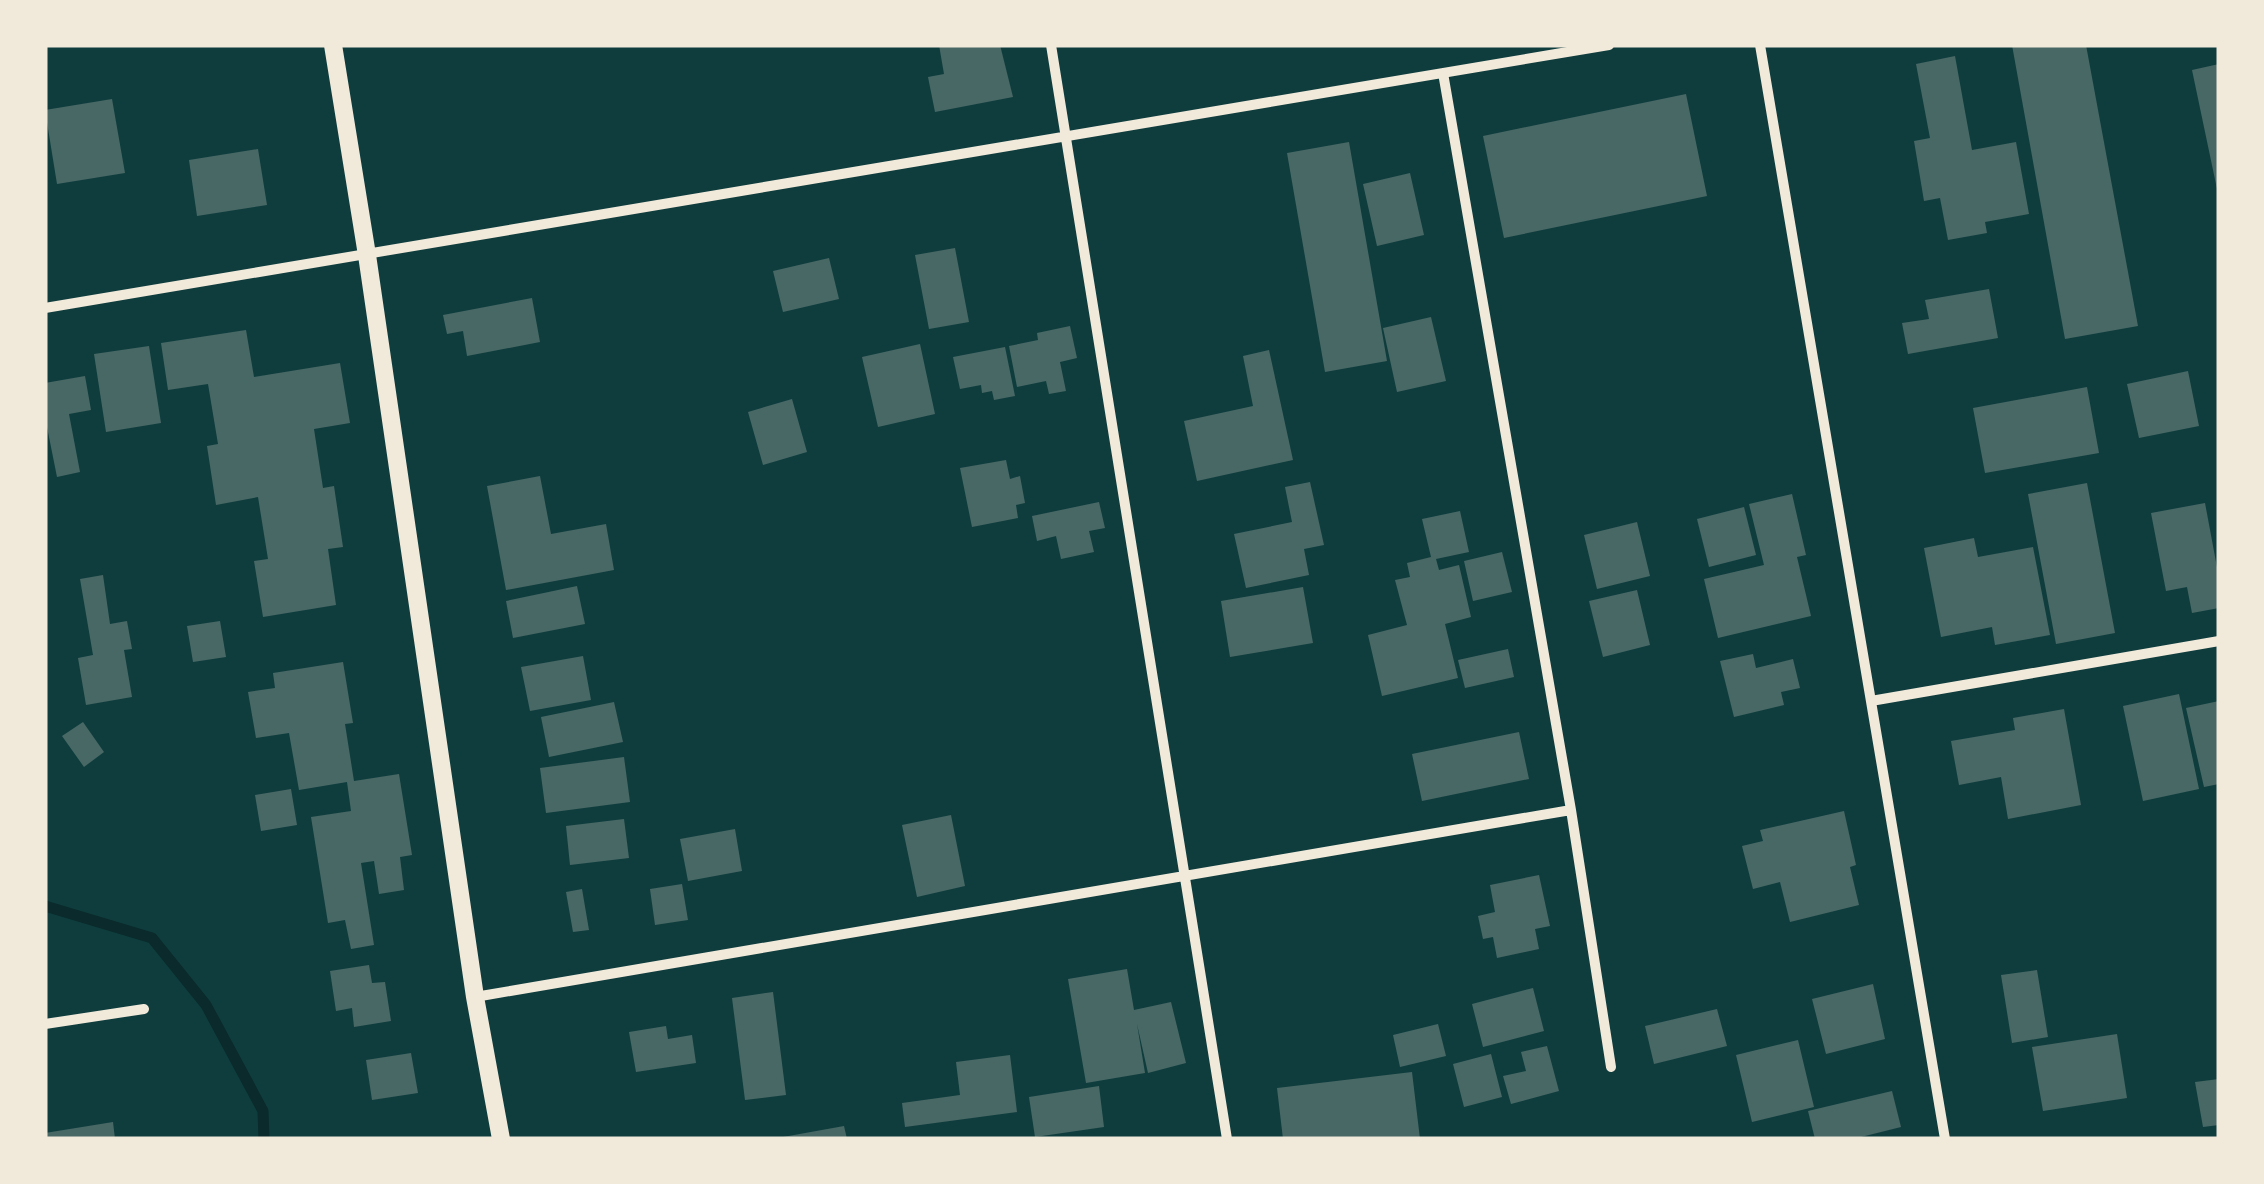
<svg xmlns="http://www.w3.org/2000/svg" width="2264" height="1184" font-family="Commissioner,sans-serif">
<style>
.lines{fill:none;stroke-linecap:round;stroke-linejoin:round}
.stream{stroke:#0a2a2b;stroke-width:11}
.building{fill:#486865}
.minor{stroke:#f1e9da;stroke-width:10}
.tertiary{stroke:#f1e9da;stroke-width:18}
</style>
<rect width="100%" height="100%" fill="#0f3d3e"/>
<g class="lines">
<path class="stream" d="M45 906 152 938 206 1005 263 1111 264 1139"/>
</g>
<path class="building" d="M939 45H1000L1013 97 935 112 928 77 944 74Z
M2012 45H2086L2138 326 2065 339Z
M1955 56 1972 150 2016 142 2029 214 1985 222 1987 233 1948 240 1940 198 1924 201 1914 141 1930 138 1916 64Z
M2219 64V189H2217L2192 70Z
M1686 94 1707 196 1504 238 1483 136Z
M112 99 125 173 57 184 45 110Z
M1349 142 1387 361 1325 372 1287 153Z
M258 149 267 205 197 216 189 160Z
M1410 173 1424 235 1377 246 1363 184Z
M955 248 969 322 929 329 915 255Z
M829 258 839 299 783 312 773 271Z
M1989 289 1998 338 1908 354 1902 323 1929 319 1925 300Z
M532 298 540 342 467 356 463 331 447 334 443 315Z
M1431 317 1446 381 1397 392 1383 328Z
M1070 326 1077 358 1060 362 1066 391 1049 394 1046 381 1017 387 1009 346 1038 340 1037 333Z
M246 330 254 377 340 363 350 423 314 429 323 488 334 486 343 547 328 549 336 605 263 617 254 561 268 559 258 497 216 505 207 446 218 444 208 384 168 390 161 343Z
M920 344 935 414 878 427 862 357Z
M149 346 161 423 106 432 94 354Z
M1005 347 1015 396 994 400 992 391 982 393 981 385 960 389 953 357Z
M1269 350 1293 460 1197 481 1184 421 1253 406 1243 356Z
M2188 371 2199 426 2139 438 2127 384Z
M85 376 91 410 69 414 80 472 57 477 45 417V383Z
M2087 387 2099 453 1985 473 1973 408Z
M792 399 807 452 763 465 748 412Z
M1006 460 1010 479 1020 476 1025 503 1016 505 1018 518 972 527 960 468Z
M540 476 551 534 606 524 614 570 506 590 487 486Z
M1310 482 1324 545 1304 549 1309 575 1246 588 1234 534 1292 522 1285 487Z
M2087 483 2115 633 2056 644 2028 494Z
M1792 494 1806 555 1797 557 1811 616 1718 638 1704 579 1764 565 1749 504Z
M1099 502 1105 528 1089 531 1094 552 1061 559 1056 536 1037 541 1032 516Z
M2205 503 2219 578V608L2192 613 2187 587 2166 591 2151 513Z
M1744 507 1756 555 1709 567 1697 519Z
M1460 511 1469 552 1436 559 1439 570 1459 565 1471 617 1445 624 1458 678 1382 696 1368 635 1407 625 1395 580 1410 577 1407 563 1431 557 1422 519Z
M1637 522 1650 576 1597 589 1584 535Z
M1974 538 1978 557 2033 547 2050 635 1995 645 1992 627 1941 637 1924 548Z
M1502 552 1512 592 1473 601 1464 561Z
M103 575 110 624 127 621 132 649 124 650 132 697 86 705 78 658 93 655 80 579Z
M577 586 585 624 513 638 506 601Z
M1303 587 1313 643 1230 657 1221 601Z
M1637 590 1650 645 1603 657 1589 601Z
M220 621 226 657 193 662 187 626Z
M1508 649 1514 677 1465 688 1458 660Z
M1753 654 1756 668 1793 659 1800 688 1781 692 1784 705 1734 717 1720 661Z
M583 656 591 700 530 711 521 667Z
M343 662 353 723 345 724 354 781 399 774 412 855 400 857 404 890 379 894 374 861 361 863 374 945 351 949 345 920 328 923 311 817 351 811 347 782 299 790 289 733 256 738 248 692 275 688 273 673Z
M2179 694 2199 789 2143 801 2123 706Z
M2219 701V784L2204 787 2186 708Z
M614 702 623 742 549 757 541 717Z
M2064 709 2081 805 2008 819 2001 777 1959 785 1951 741 2015 730 2013 718Z
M83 722 104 752 84 767 62 736Z
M1519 732 1529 779 1422 801 1412 754Z
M624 757 630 802 546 813 540 768Z
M291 789 297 825 261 831 255 795Z
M1844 811 1856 865 1850 867 1859 905 1790 922 1780 882 1753 889 1742 846 1763 841 1760 830Z
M951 815 965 886 917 897 902 825Z
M624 819 629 858 570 865 566 826Z
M735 829 742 871 688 881 680 839Z
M1539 875 1550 926 1535 929 1539 949 1497 958 1493 937 1483 939 1478 916 1495 912 1490 885Z
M682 884 688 920 655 925 650 889Z
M582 889 589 930 573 932 566 892Z
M369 965 372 983 385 982 391 1021 354 1027 352 1008 336 1011 330 971Z
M1127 969 1134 1010 1171 1002 1186 1063 1148 1073 1137 1024 1145 1073 1086 1083 1068 979Z
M2037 970 2048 1037 2012 1043 2001 975Z
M1873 984 1885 1039 1826 1054 1812 999Z
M1533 988 1544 1031 1483 1047 1472 1004Z
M773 992 786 1095 745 1100 732 998Z
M1717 1009 1727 1046 1654 1064 1645 1026Z
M1438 1024 1446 1056 1400 1067 1393 1035Z
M666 1026 668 1039 692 1035 696 1063 636 1072 629 1032Z
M2117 1034 2127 1098 2043 1111 2032 1047Z
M1798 1040 1814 1107 1752 1122 1736 1055Z
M1547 1046 1559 1091 1511 1104 1503 1076 1526 1071 1521 1052Z
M411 1053 418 1093 372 1100 366 1060Z
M1491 1054 1502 1097 1464 1107 1453 1064Z
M1010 1055 1017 1112 905 1127 902 1103 960 1095 956 1062Z
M1412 1072 1420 1139H1283L1277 1088Z
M2219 1079V1125L2203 1127 2195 1082Z
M1099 1086 1104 1127 1035 1137 1029 1097Z
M1892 1091 1901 1127 1861 1137 1862 1139H1815L1808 1111Z
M113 1122 115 1139H45V1133Z
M844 1126 847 1139H783V1137Z"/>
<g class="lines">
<path class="minor" d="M1051 45 1227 1139
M1760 45 1945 1139
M1443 73 1571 810 1611 1067
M45 308 1609 45
M1871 701 2219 641
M475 997 1571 810
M45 1024 144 1009"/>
<path class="tertiary" d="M333 45 367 255 475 997 501 1139"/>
</g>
<rect width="2264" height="1184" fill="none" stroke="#f1e9da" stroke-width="95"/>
</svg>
